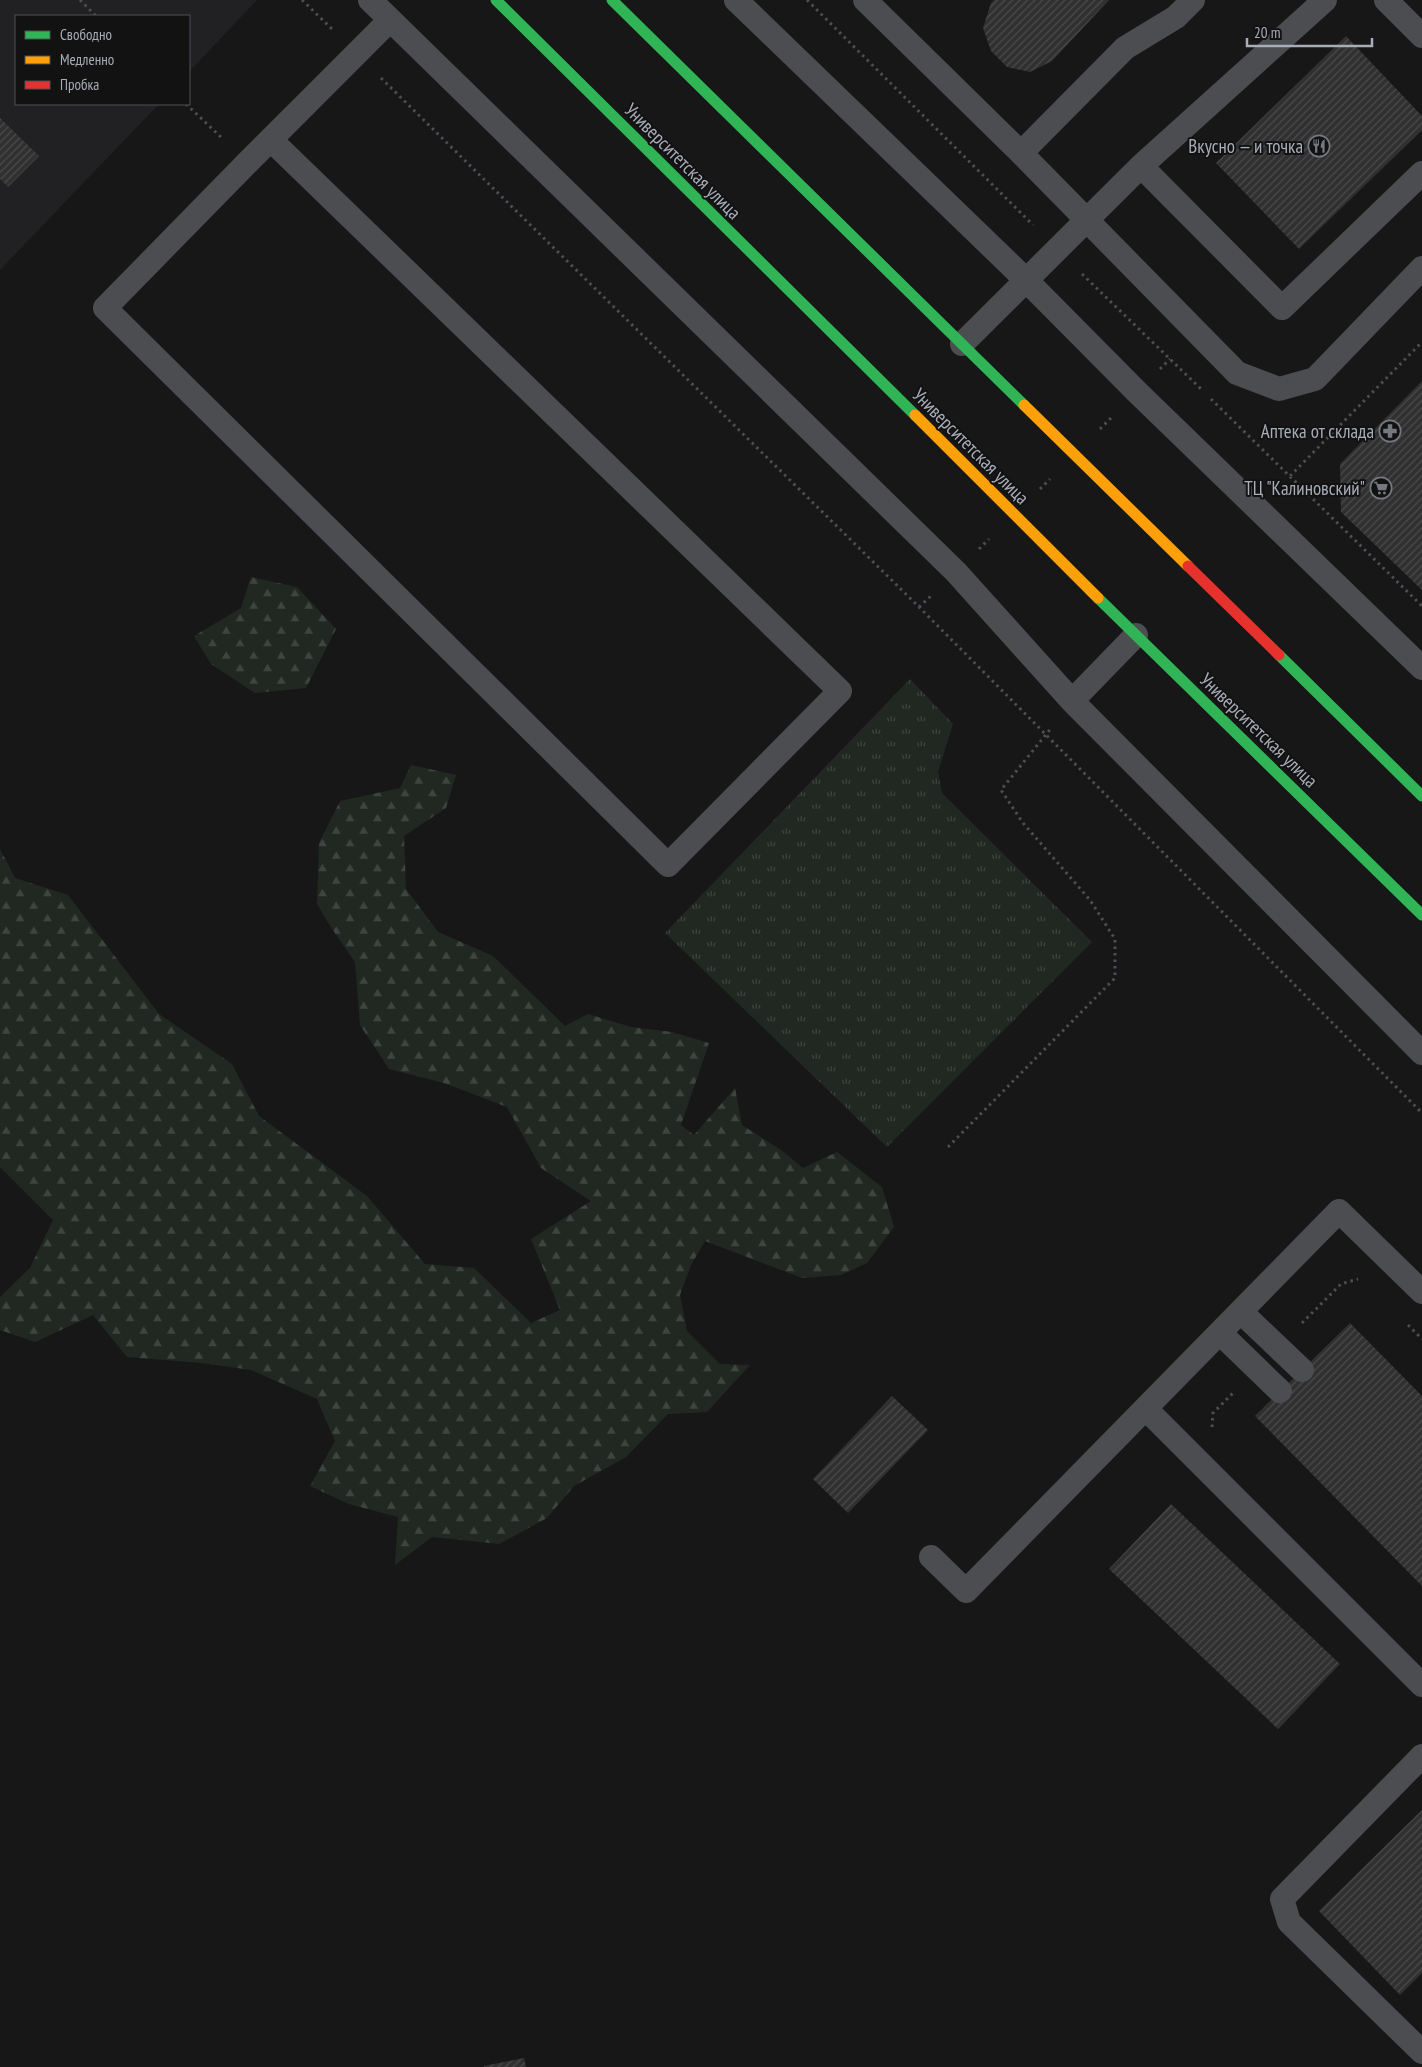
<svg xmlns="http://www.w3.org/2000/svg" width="1422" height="2067" font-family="'PT Sans Narrow',sans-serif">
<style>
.built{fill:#212123}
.grass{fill:url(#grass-tufts)}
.forest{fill:url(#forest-firs)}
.building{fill:url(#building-hatch)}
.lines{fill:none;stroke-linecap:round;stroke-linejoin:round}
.path{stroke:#4d4e52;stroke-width:3;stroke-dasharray:2.5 4;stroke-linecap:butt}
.lane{stroke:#4c4d50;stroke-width:24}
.fast{stroke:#30b455;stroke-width:11}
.slow{stroke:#ff9f0a;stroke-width:11}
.jam{stroke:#e5322d;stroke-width:11}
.labels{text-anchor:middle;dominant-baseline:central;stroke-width:4;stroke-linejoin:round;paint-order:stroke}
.poi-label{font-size:19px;fill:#a9adb8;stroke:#121213;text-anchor:end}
.street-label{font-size:19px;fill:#a9adb8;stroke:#121213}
</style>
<defs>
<pattern id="grass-tufts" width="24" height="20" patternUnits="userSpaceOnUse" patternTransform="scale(1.25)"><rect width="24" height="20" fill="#212822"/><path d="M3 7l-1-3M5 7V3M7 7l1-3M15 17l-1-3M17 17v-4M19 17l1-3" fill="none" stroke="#3e4440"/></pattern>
<pattern id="forest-firs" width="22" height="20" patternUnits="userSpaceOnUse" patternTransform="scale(1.25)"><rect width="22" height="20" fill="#212822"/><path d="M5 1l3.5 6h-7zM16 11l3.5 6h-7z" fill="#3e4440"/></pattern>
<pattern id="building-hatch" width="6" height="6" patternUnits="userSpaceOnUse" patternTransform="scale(1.25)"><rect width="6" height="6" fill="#303031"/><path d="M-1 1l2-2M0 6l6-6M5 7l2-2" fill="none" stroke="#4b4b4d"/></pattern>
</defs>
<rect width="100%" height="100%" fill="#171718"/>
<path class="built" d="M0 0H257L189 72V16H16V104H159L0 270Z"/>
<path class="grass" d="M910 679 953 724 938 772 942 793 1092 942 887 1147 665 933Z"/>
<path class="forest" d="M251 577 297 587 336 629 306 688 255 693 211 664 194 636 241 608Z
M411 765 456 775 446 808 404 836 406 889 438 932 493 956 565 1026 588 1014 631 1027 672 1032 709 1043 681 1125 694 1135 735 1088 742 1125 781 1150 803 1168 837 1152 882 1187 894 1227 867 1263 841 1275 802 1278 705 1241 691 1265 680 1295 687 1331 720 1364 750 1365 707 1412 668 1414 626 1457 574 1486 547 1518 499 1544 432 1537 395 1565 398 1517 349 1504 310 1486 335 1441 317 1399 251 1370 202 1363 127 1357 93 1315 35 1342 0 1330V1297L30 1268 53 1220 0 1167V849L15 878 68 895 159 1014 232 1064 259 1116 367 1196 425 1264 474 1268 531 1323 560 1310 531 1239 591 1201 541 1168 507 1107 444 1083 389 1069 360 1025 355 962 332 929 317 904 319 843 340 801 400 788Z"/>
<path class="building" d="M994 0H1109L1052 61 1030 72 1007 67 991 51 983 28 991 3Z
M1346 36 1422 116V130L1299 249 1216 163Z
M0 118 39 156 8 187 0 179Z
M1422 381V590L1341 512 1340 464Z
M1350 1323 1422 1396V1586L1255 1416Z
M892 1396 928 1430 848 1513 813 1479Z
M1171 1504 1340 1664 1278 1729 1109 1569Z
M1422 1810V1973L1400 1995 1319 1911Z
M524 2058 526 2067H484V2066Z"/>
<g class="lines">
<path class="path" d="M80 0 96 16
M302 0 332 29
M807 0 1033 225
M381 78 919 607 1422 1113
M186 104 223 139
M1082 274 1201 389
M1160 369 1170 359
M1211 399 1422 606
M1100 429 1113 416
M1290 476 1422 342
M1040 489 1050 479
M979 549 989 539
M919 607 932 595
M948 1147 1115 978V939L1090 900 1023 823 1001 790 1052 727
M1302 1323 1341 1284 1358 1279
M1408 1325 1422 1339
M1212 1427 1213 1413 1234 1392"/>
<path class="lane" d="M370 0 956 572 1072 701 1422 1053
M736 0 1026 280 1137 392 1422 668
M865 0 1021 153 1237 373 1279 389 1315 379 1422 268
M1386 0 1422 36
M271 140 840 691 668 865 105 308 248 162 390 20
M1021 153 1125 48 1176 17 1193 0
M1141 166 1282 308 1422 173
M962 344 1141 166 1325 0
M1072 701 1136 635
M1241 1312 1302 1370
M1220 1333 1280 1391
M1146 1409 1422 1685
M931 1557 966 1591 1339 1211 1422 1292
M1422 1756 1282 1899 1289 1922 1422 2052"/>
<path class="fast" d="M496 0 915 415
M612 0 1024 405
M1098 598 1422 915
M1279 655 1422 796"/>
<path class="slow" d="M1024 405 1188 566
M915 415 1098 598"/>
<path class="jam" d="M1188 566 1279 655"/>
</g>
<defs>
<g id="restaurant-ring" transform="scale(1.125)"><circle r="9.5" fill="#121213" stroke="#767880" stroke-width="1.5"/><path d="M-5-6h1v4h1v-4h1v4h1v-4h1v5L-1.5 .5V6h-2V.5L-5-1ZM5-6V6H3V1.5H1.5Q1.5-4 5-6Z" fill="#767880"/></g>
<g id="pharmacy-ring" transform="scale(1.125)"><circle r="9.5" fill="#121213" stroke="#767880" stroke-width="1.5"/><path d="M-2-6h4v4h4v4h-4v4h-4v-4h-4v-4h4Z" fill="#767880"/></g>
<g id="supermarket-ring" transform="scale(1.125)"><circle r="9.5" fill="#121213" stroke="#767880" stroke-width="1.5"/><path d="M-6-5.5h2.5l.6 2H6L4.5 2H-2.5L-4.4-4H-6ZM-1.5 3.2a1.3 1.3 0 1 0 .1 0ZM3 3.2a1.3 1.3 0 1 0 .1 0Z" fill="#767880"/></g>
</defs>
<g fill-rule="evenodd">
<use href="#restaurant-ring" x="1319" y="146"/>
<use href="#pharmacy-ring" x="1390" y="431"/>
<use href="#supermarket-ring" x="1381" y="488"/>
</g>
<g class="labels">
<g class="poi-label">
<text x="1303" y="146">Вкусно — и точка</text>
<text x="1374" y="431">Аптека от склада</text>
<text x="1365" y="488">ТЦ "Калиновский"</text>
</g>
<g class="street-label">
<text transform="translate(683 161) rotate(45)">Университетская улица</text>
<text transform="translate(971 446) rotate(45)">Университетская улица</text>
<text transform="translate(1259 730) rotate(44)">Университетская улица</text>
</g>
</g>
<rect x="15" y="15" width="175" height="90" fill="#121213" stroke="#4e5055"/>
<rect x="25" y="31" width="25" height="8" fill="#30b455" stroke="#4e5055"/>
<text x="60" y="40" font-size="15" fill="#a9adb8">Свободно</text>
<rect x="25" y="56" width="25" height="8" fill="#ff9f0a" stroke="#4e5055"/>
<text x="60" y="65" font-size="15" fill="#a9adb8">Медленно</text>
<rect x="25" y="81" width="25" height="8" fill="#e5322d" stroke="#4e5055"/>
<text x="60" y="90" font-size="15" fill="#a9adb8">Пробка</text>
<path d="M1247 38v8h125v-8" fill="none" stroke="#a9adb8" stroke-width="2.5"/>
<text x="1254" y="38" font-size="15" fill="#a9adb8" stroke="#121213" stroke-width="4" paint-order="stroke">20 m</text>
</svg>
